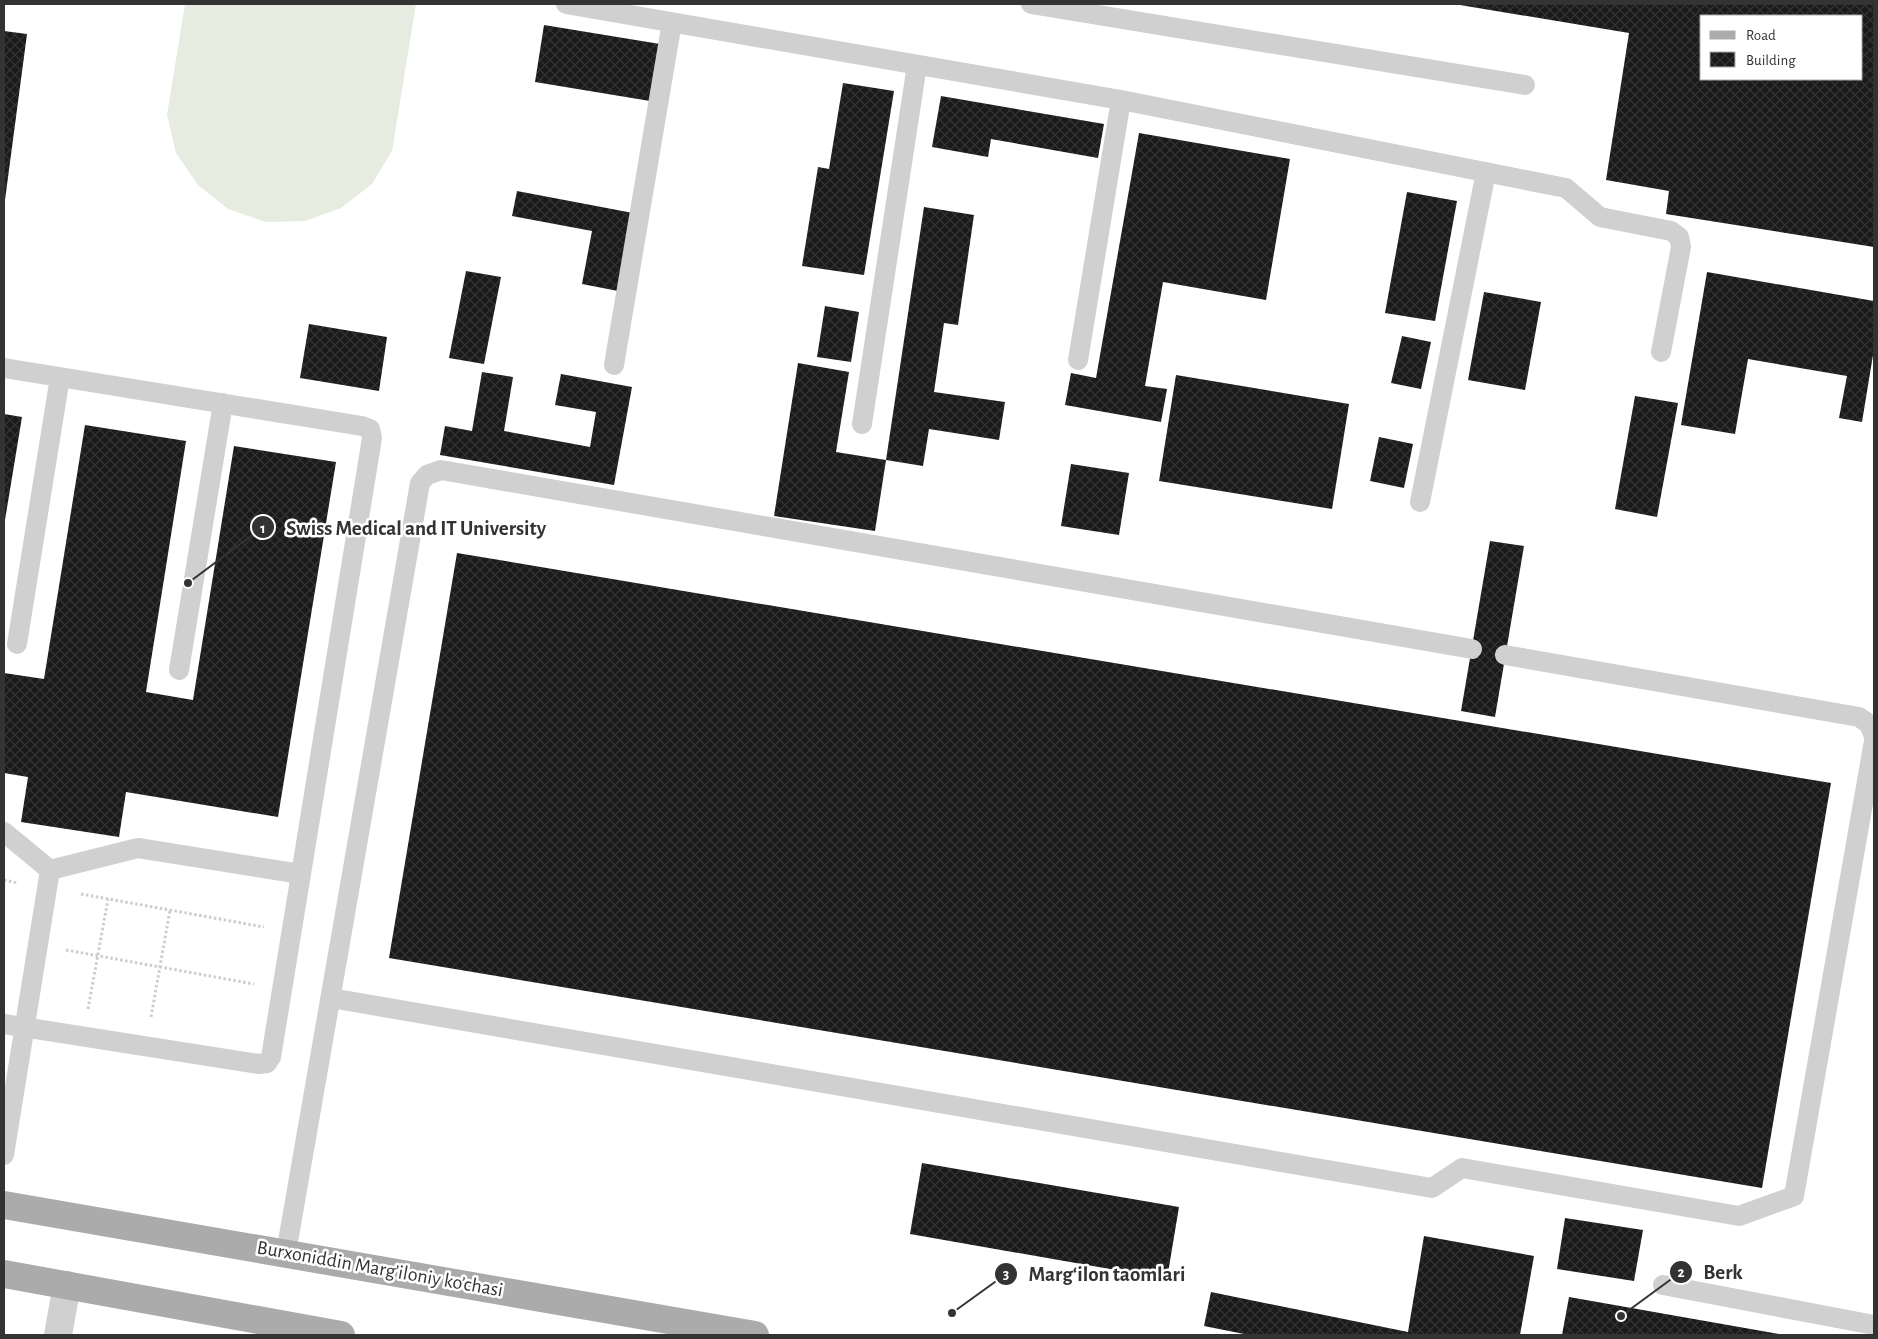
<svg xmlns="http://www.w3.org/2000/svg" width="1878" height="1339" font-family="'Alegreya Sans',sans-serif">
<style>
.garden{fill:#e6ecdf}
.building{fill:url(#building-cross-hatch);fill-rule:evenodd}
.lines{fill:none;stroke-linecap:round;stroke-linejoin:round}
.path{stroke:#cdcdcd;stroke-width:3;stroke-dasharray:2.5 2.5;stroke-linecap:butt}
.lane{stroke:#d0d0d0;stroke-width:20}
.street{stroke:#d0d0d0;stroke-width:28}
.primary{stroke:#ababab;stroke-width:28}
.labels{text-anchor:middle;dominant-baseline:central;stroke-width:5;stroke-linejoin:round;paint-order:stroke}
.street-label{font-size:20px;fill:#333;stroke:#fff}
.leader{fill:none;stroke:#333;stroke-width:2}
.callout-dot{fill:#333;stroke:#fff;stroke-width:2}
.mark-label{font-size:15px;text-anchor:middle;font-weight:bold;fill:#fff}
.callout-label{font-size:21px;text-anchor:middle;font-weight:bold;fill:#333;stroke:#fff;stroke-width:5;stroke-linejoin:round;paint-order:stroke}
</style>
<defs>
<pattern id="building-cross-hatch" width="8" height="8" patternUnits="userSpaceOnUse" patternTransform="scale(1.25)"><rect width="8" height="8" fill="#1a1a1a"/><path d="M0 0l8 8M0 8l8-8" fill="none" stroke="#333"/></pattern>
</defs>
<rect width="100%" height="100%" fill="#fff"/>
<path class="garden" d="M185 4H416L392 151 372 184 341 208 305 221 266 222 228 209 198 185 176 153 167 115Z"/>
<path class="building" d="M1454 4H1874V247L1666 214 1669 191 1606 180 1629 33ZM1702 16H1862V79H1702Z
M544 25 660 44 650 101 535 82Z
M4 31 27 34 5 200H4Z
M843 83 894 91 864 275 802 266 818 167 829 169Z
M941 96 1104 124 1098 158 991 139 988 157 932 147Z
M1139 133 1290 159 1266 300 1163 282 1145 386 1167 389 1161 422 1065 405 1071 373 1096 378Z
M517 191 633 213 618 291 582 284 592 231 512 216Z
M1407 192 1457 201 1435 321 1385 313Z
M924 207 974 215 958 325 944 323 934 392 1005 402 999 440 929 429 923 466 886 460Z
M466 271 501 277 484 364 449 358Z
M1707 272 1874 301V349L1862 422 1839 418 1847 376 1748 359 1735 434 1681 425Z
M1484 292 1541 302 1525 390 1468 380Z
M825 306 859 312 851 362 817 357Z
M309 324 387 337 379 391 300 378Z
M1402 336 1431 342 1421 389 1391 383Z
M798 363 849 372 836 452 886 460 875 531 774 516Z
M482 372 513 377 504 431 590 447 596 412 555 405 561 374 632 387 614 485 440 455 445 426 472 431Z
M1176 375 1349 404 1332 509 1159 481Z
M1635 396 1678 403 1657 517 1615 509Z
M4 414 22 417 5 520H4Z
M85 425 186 441 146 692 193 700 234 446 336 462 278 817 126 792 119 837 21 822 28 777 4 773V673L44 679Z
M1379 437 1413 444 1404 488 1370 481Z
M1071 464 1129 473 1119 535 1061 526Z
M1490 541 1524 546 1495 717 1461 711Z
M457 553 1831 783 1762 1188 389 958Z
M922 1163 1179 1207 1167 1279 910 1234Z
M1565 1218 1643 1230 1634 1281 1557 1269Z
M1424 1236 1534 1256 1520 1335H1249L1204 1326 1211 1292 1408 1332Z
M1569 1297 1779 1334 1778 1335H1562Z"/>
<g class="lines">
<path class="path" d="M4 880 18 883
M81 894 264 927
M66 950 254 984
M88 1009 108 899
M151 1017 170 910"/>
<path class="lane" d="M566 4 1121 100 1566 188 1600 217 1671 231 1679 237 1681 247 1661 352
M1031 4 1525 85
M1078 360 1121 100
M614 365 672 22
M4 368 362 426 370 429 372 438 301 874 138 848 50 870
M862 424 917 65
M1420 502 1486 172
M17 644 60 377
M1505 655 1859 717 1869 724 1874 736
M179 670 223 403
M4 832 50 870
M331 998 1432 1188 1462 1168 1739 1216 1794 1196 1874 741
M4 1024 259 1064 267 1063 271 1057 301 874
M4 1155 50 870
M286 1253 420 483 427 475 441 470 1472 649
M1663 1285 1874 1325"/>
<path class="street" d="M58 1335 67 1285"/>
<path class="primary" d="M4 1205 755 1335
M4 1274 341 1335"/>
</g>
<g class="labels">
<g class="street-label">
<text transform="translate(380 1269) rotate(10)">Burxoniddin Marg’iloniy ko’chasi</text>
</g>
</g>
<path class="leader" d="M188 583L263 527M1621 1316L1681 1272M952 1313L1006 1274"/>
<g class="callout-dot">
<circle cx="188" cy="583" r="5"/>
<circle cx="1621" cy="1316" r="5"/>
<circle cx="952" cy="1313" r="5"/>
<circle cx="263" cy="527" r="12"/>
<circle cx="1681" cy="1272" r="12"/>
<circle cx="1006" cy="1274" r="12"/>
</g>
<g class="mark-label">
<text x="263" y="533">1</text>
<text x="1681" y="1277">2</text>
<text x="1006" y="1279">3</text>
</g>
<g class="callout-label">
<text x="416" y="535">Swiss Medical and IT University</text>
<text x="1723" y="1279">Berk</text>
<text x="1107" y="1281">Margʻilon taomlari</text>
</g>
<rect width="1878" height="1339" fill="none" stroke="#333333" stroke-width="10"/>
<rect x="1700" y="15" width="162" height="65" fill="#ffffff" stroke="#adadad"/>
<rect x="1710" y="31" width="25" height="8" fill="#ababab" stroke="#adadad"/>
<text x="1746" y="40" font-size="15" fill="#333333">Road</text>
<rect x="1710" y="52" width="25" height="15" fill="url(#building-cross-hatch)" stroke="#adadad"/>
<text x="1746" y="65" font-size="15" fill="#333333">Building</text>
</svg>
